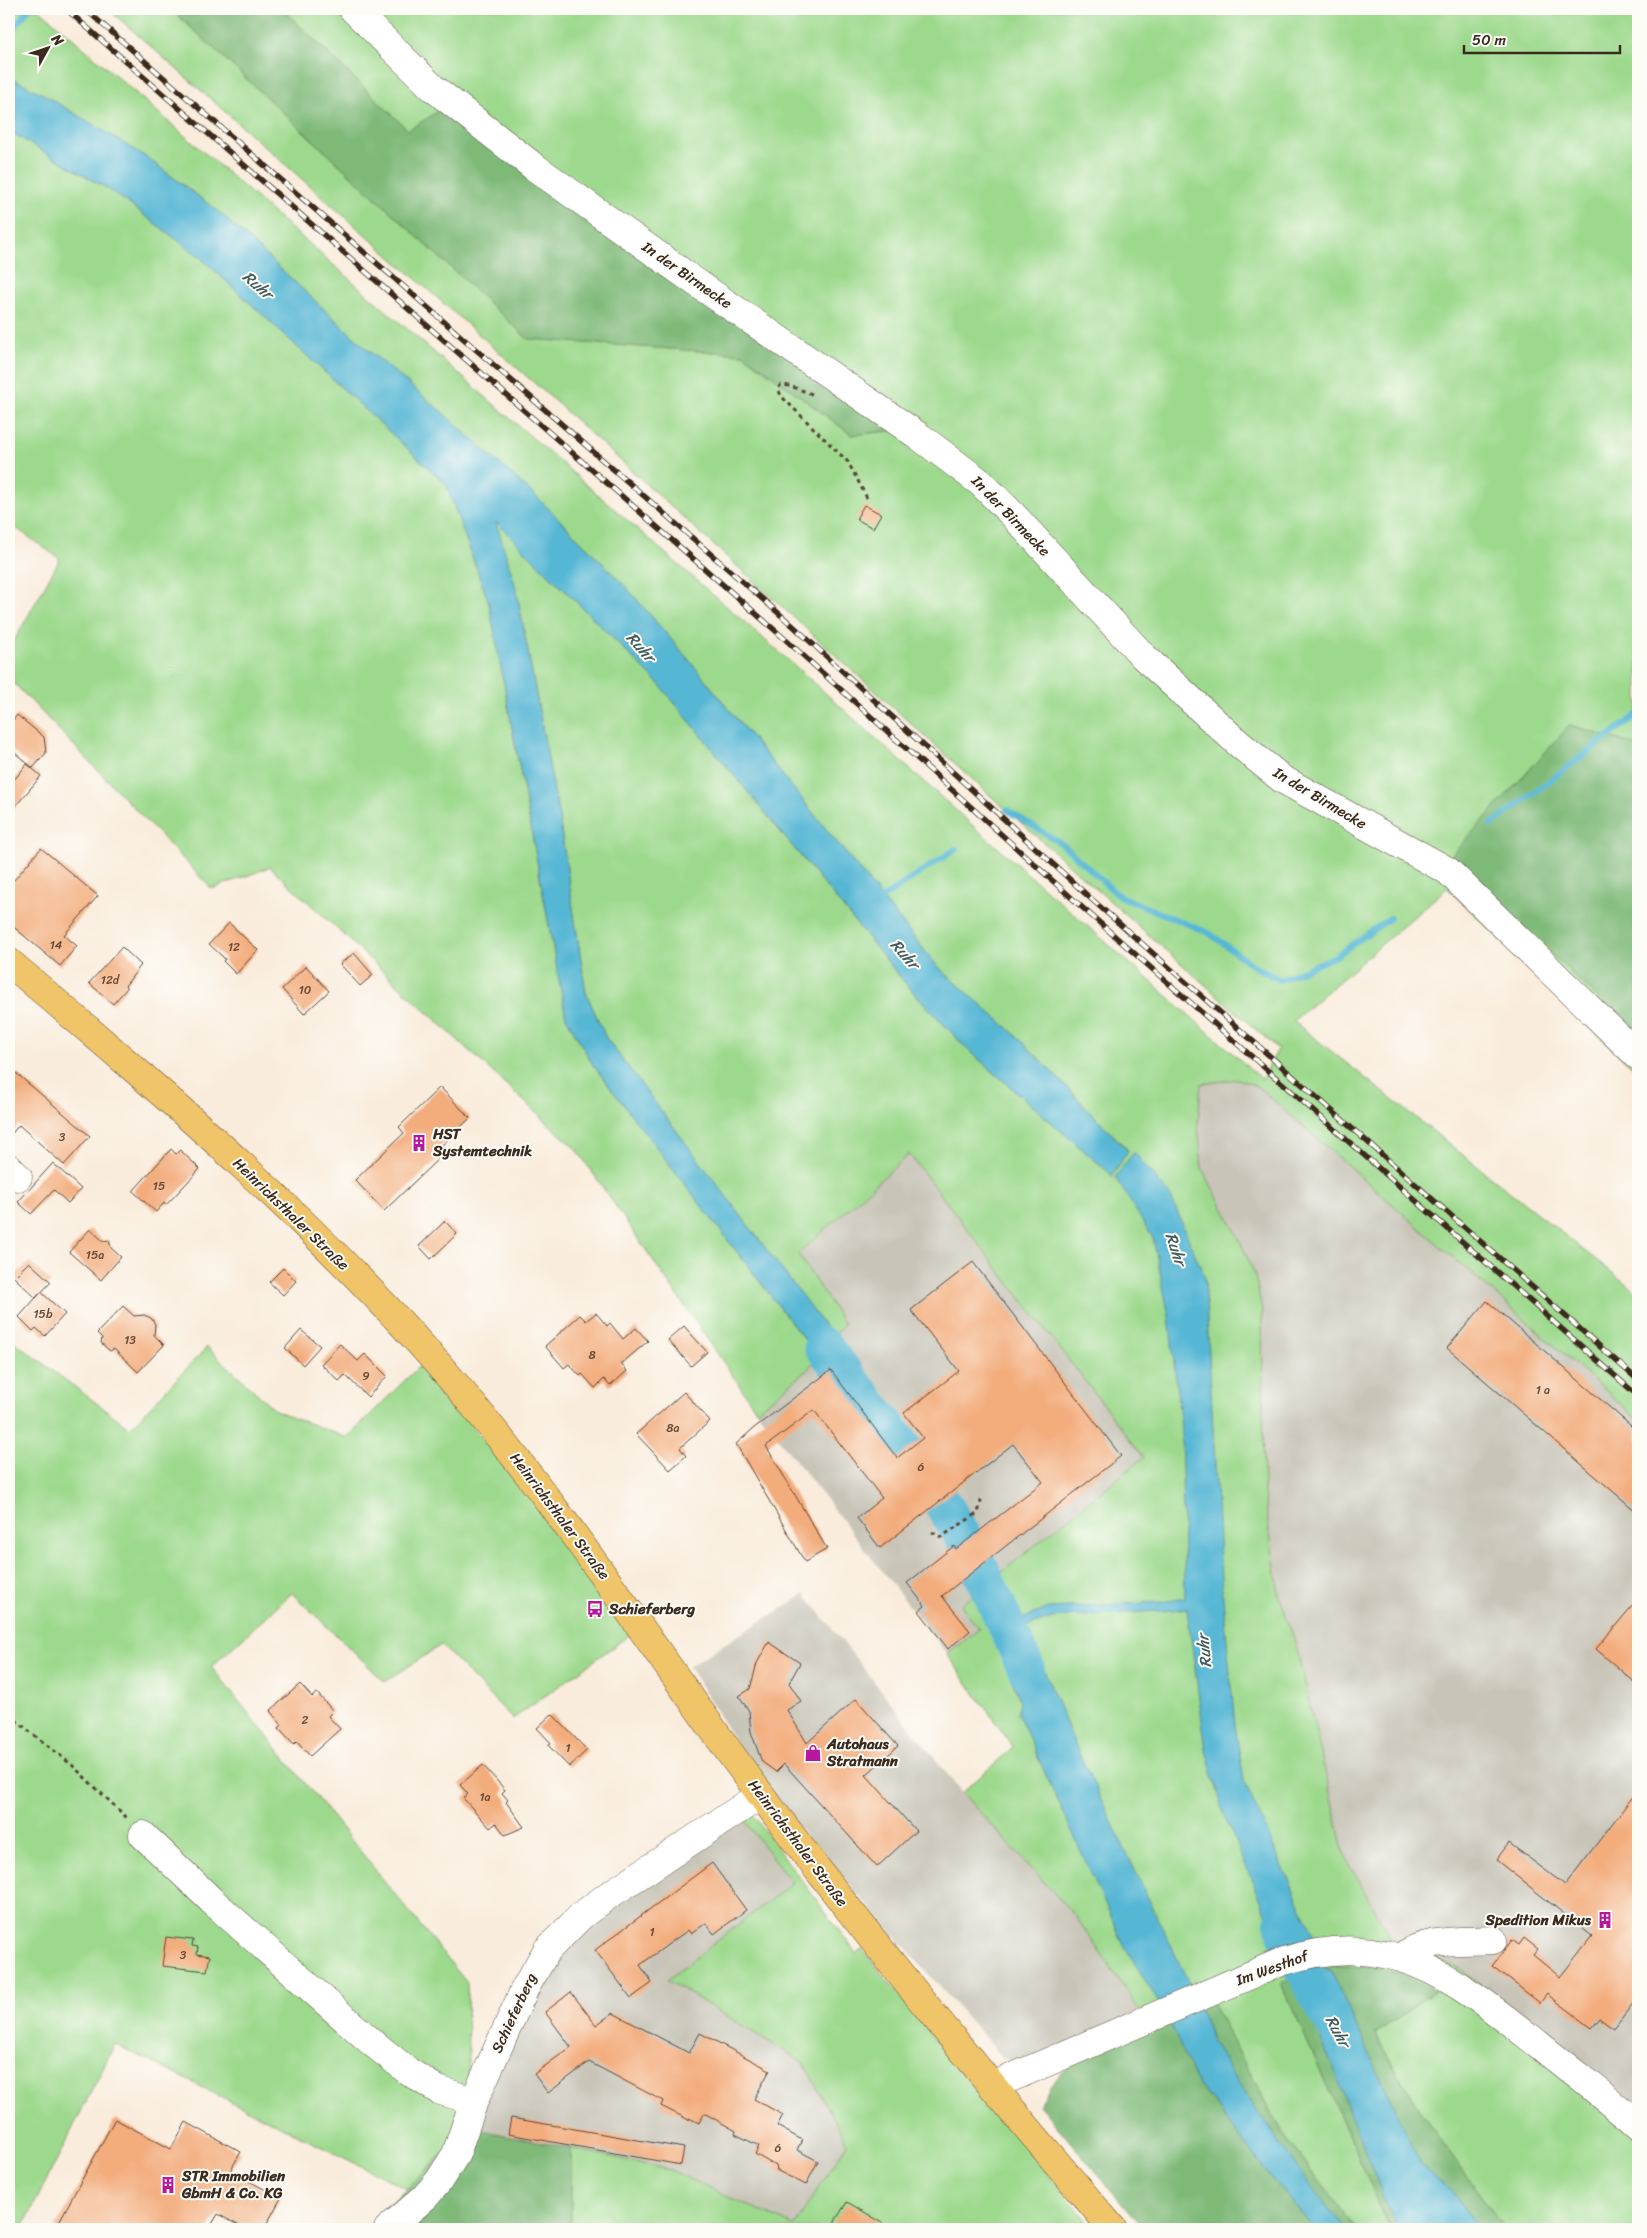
<svg xmlns="http://www.w3.org/2000/svg" width="1647" height="2238" font-family="Sriracha,sans-serif">
<style>
.industrial{fill:#c8c4b8}
.green{fill:#9dd98d;stroke:#6c8256}
.forest{fill:#7eb978;stroke:#5c724b}
.water{fill:#56b7d5;stroke:#48707a}
.lines{fill:none;stroke-linecap:round;stroke-linejoin:round}
.stream{stroke:#56b7d5;stroke-width:6}
.river{stroke:#56b7d5;stroke-width:38}
.building{fill:#f3ac7b}
.minor-casing{stroke:#58473a;stroke-width:29}
.major-casing{stroke:#58473a;stroke-width:29}
.path{stroke:#58473a;stroke-width:3;stroke-dasharray:4 4;stroke-linecap:butt}
.minor{stroke:#fff;stroke-width:28}
.major{stroke:#f0c469;stroke-width:28}
.rail-casing{stroke:#3b2a1e;stroke-width:5.5}
.rail{stroke:#fdfcf7;stroke-width:4;stroke-dasharray:11;stroke-linecap:butt}
.labels{text-anchor:middle;dominant-baseline:central;stroke-width:4;stroke-linejoin:round;paint-order:stroke}
.number-label{font-size:12px;fill:#694a35}
.street-label{font-size:15px;fill:#3b2a1e;stroke:#fdfcf7}
.poi-label{font-size:15px;font-weight:bold;fill:#3b2a1e;stroke:#fdfcf7;text-anchor:start}
.water-label{font-size:16px;font-style:italic;fill:#445b5e;stroke:#fdfcf7}
</style>
<rect width="100%" height="100%" fill="#fdfcf7"/>
<filter id="ink" filterUnits="userSpaceOnUse"><feTurbulence type="fractalNoise" baseFrequency=".02" numOctaves="2"/><feDisplacementMap in="SourceGraphic" scale="10" xChannelSelector="R" yChannelSelector="G"/><feConvolveMatrix kernelMatrix="1 2 1 2 8 2 1 2 1" color-interpolation-filters="sRGB"/></filter>
<filter id="wash" filterUnits="userSpaceOnUse"><feTurbulence type="fractalNoise" baseFrequency=".0096" numOctaves="4" result="noise"/><feDisplacementMap in="SourceGraphic" scale="20" xChannelSelector="R" yChannelSelector="G"/><feGaussianBlur stdDeviation="1.12" result="paint"/><feColorMatrix in="noise" values="0 0 0 0 0 0 0 0 0 0 0 0 0 0 0 0 0 1.4 0 .05"/><feComposite in="paint" operator="in"/></filter>
<g filter="url(#wash)">
<rect width="100%" height="100%" fill="#f9ecdc"/>
<path class="industrial" d="M1238 1079 1258 1087 1638 1419V2108L1460 1969 1390 1938 1344 1854 1296 1645 1279 1594 1264 1495 1262 1309 1254 1272 1236 1232 1202 1168 1198 1123 1201 1084Z
M909 1154 1144 1457 961 1604 979 1629 947 1654 757 1411 808 1369 818 1357 829 1366 850 1391 865 1379 833 1338 844 1324 798 1255Z
M805 1594 962 1793 1076 1917 1140 2011 1025 2063 1004 2059 764 1789 689 1666Z
M740 1815 792 1883 667 1980 804 2063 847 2144 794 2227 670 2170 469 2128 544 1960Z"/>
<path class="green" d="M9 9H39L803 673 972 825 1262 1079 1278 1049 993 798 548 395 108 9H171L528 339 743 354 852 435 897 430 408 130 282 9H1638V746L1570 725 1638 1037V1072L1611 1048 1447 888 1293 1021 1638 1293V1419L1258 1087 1238 1079 1201 1084 1198 1123 1202 1168 1236 1232 1254 1272 1262 1309 1264 1495 1279 1594 1296 1645 1344 1854 1390 1938 1460 1969 1591 2069 1638 2108V2229H1505L1419 2110 1375 2034 1435 1991 1282 1984 1390 2229H1356L1282 2132 1209 1997 1140 2011 1076 1917 962 1793 1013 1747 947 1654 979 1629 961 1605 1144 1457 909 1154 798 1254 844 1324 833 1338 606 1038 586 993 559 817 516 588 495 521 659 684 906 984 967 1049 1112 1175 1111 1178 1128 1150 1018 1037 938 967 689 660 625 586 543 503 443 413 367 349 219 212 146 157 41 93 9 77Z
M9 131 113 192 199 256 446 484 489 603 566 1017 593 1065 818 1357 808 1369 757 1411 577 1150 270 867 212 889 9 678V650L60 559 9 523Z
M9 1338 130 1428 207 1347 275 1410 347 1438 419 1366 534 1497 631 1634 513 1719 441 1645 385 1682 292 1593 211 1667 467 1983 469 2128 407 2189 115 2044 22 2229H9Z
M740 1815H753L856 1953 862 1949 963 2074 1095 2229H571V2148L670 2170 794 2226 847 2144 804 2063 667 1980 792 1883Z"/>
<path class="forest" d="M171 9H282L408 130 455 101 898 430 852 435 743 354 528 339Z
M1570 725 1638 746V1037L1450 857Z
M1332 1965 1382 1968 1435 1991 1375 2034 1419 2110 1505 2229H1479L1453 2192 1421 2166 1330 1969 1299 1983 1397 2229H1390L1282 1984Z
M1209 1997 1282 2132 1356 2229H1345L1306 2180 1237 2083 1211 2040 1198 2004 1195 2079 1255 2157 1314 2229H1144L1039 2105 1061 2072 1134 2029Z
M469 2128 571 2148V2229H365Z"/>
<path class="water" d="M9 77 41 93 146 157 219 212 367 349 443 413 543 503 625 586 689 660 938 967 1018 1037 1128 1151 1112 1175 967 1049 906 984 659 684 496 522 516 588 559 817 586 993 606 1038 865 1379 851 1391 829 1366 818 1357 593 1065 566 1017 489 603 446 484 199 256 113 192 9 131Z
M1134 1152 1171 1197 1205 1278 1221 1578 1235 1725 1244 1781 1318 1944 1285 1957 1226 1820 1206 1750 1187 1609 1052 1618 1026 1627 1076 1747 1195 1996 1163 2010 1125 1947 1018 1714 1020 1700 990 1630 1020 1615 1022 1619 1049 1608 1161 1602 1185 1598 1181 1427 1169 1316 1153 1238 1115 1177Z
M1330 1969 1421 2165 1453 2192 1479 2229H1397L1299 1983Z
M1198 2004 1211 2040 1237 2083 1306 2180 1345 2229H1314L1255 2157 1195 2079 1167 2016Z"/>
<g class="lines">
<path class="stream" d="M9 34 29 9
M1007 810 1062 844 1119 896 1209 933 1255 967 1280 980 1336 956 1390 918
M1491 825 1638 714
M876 902 956 849"/>
<path class="river" d="M823 1346 900 1443 946 1509 972 1551 1026 1668
M1283 1923 1298 1959 1334 2024"/>
</g>
<g id="blocks">
<path class="building" d="M864 505 881 514 873 528 856 519Z
M17 715 44 737 46 753 33 768 9 748V725Z
M27 764 41 776 9 814V786Z
M41 848 98 896 64 935 77 946 60 966 9 923V886Z
M229 923 258 950 236 974 223 961 225 959 209 944Z
M122 947 141 965 125 986 127 988 113 1004 89 983Z
M354 953 373 975 360 986 340 964Z
M306 966 329 991 304 1014 282 989Z
M9 1067 90 1136 64 1165 19 1125 9 1137Z
M440 1087 470 1118 435 1152 440 1157 384 1211 355 1180 404 1133 399 1127Z
M171 1149 176 1154 180 1150 200 1169 166 1205 164 1203 156 1212 134 1192V1190Z
M53 1163 81 1189 68 1203 54 1190 31 1214 18 1202Z
M445 1221 457 1234 431 1259 419 1246Z
M90 1229 103 1241 109 1240 111 1248 121 1257 101 1280 69 1252Z
M29 1262 51 1282 36 1298 14 1277Z
M973 1262 1121 1456 942 1596 970 1631 948 1649 919 1611 925 1606 907 1583 954 1546 956 1549 1043 1482 1013 1444 880 1548 857 1518 882 1498 814 1410 766 1446 827 1549 805 1562 736 1444 754 1428 831 1370 897 1458 923 1438 904 1413 959 1371 911 1310Z
M283 1268 296 1281 283 1295 269 1282Z
M41 1292 65 1314 45 1336 36 1328 33 1331 19 1317Z
M1487 1301 1638 1432V1513L1447 1348Z
M123 1306 134 1316 144 1315 151 1318 155 1324 154 1335 164 1345 138 1372 114 1349 110 1351 101 1343 102 1338 97 1333Z
M596 1313 607 1326 610 1323 623 1339 636 1328 648 1341 621 1364 627 1371 610 1386 604 1379 595 1388 582 1374 580 1376 569 1364 564 1368 545 1346 580 1315 586 1321Z
M684 1326 707 1352 691 1366 668 1340Z
M301 1330 320 1346 303 1365 285 1348Z
M340 1344 358 1361 365 1354 387 1376 368 1397 345 1375 339 1381 321 1364Z
M684 1392 710 1421 680 1448 686 1456 670 1470 636 1434Z
M1638 1599V1685L1596 1649Z
M769 1642 800 1663 789 1683 801 1701 787 1710 807 1743 856 1699 898 1746 866 1775 916 1831 877 1867 784 1764 776 1772 762 1762 751 1732 749 1711 739 1696 750 1689 757 1663Z
M300 1684 312 1697 317 1693 333 1711 328 1716 340 1729 310 1756 297 1741 294 1744 279 1728 282 1725 270 1711Z
M552 1714 587 1750 569 1767 548 1745 551 1743 537 1728Z
M483 1765 505 1790 502 1793 508 1800 506 1802 524 1827 505 1835 496 1823 490 1828 463 1798 468 1794 460 1785Z
M1638 1790V1997L1614 2028 1600 2018 1592 2028 1547 1994 1540 2003 1492 1966 1512 1940 1519 1945 1524 1938 1538 1949 1533 1955 1560 1977 1592 1936 1496 1860 1509 1843 1565 1885Z
M712 1863 746 1910 714 1934 706 1923 691 1934 688 1930 640 1965 652 1983 631 1998 595 1950Z
M166 1937 193 1940 192 1946 198 1947 197 1954 210 1956 207 1971 162 1966Z
M571 1992 596 2025 613 2013 689 2053 700 2033 770 2070 754 2099 783 2115 777 2126 802 2140 797 2150 818 2161 806 2185 776 2170 777 2167 755 2154 759 2146 735 2134 736 2131 704 2113 699 2123 689 2118V2120L661 2106 663 2101 589 2062 548 2093 534 2074 571 2047 545 2012Z
M511 2118 684 2148 681 2165 508 2134Z
M115 2119 171 2149 186 2122 241 2152 230 2171 281 2198 264 2229H245L218 2214 209 2229H55Z
M847 2202 893 2229H830Z"/>
</g>
</g>
<g filter="url(#ink)">
<use href="#blocks" fill-opacity="0" stroke="#58473a" stroke-width="1"/>
<g class="lines">
<g class="minor-casing">
<path id="minor" d="M353 9 432 87 533 166 704 288 920 437 981 483 1012 514 1143 656 1238 743 1282 779 1448 871 1638 1056
M9 1168 18 1177
M143 1835 211 1900 369 2040 408 2071 438 2090 474 2101
M1400 1958C1426 1937 1461 1942 1493 1940
M992 2086 1281 1962C1391 1926 1455 1979 1538 2044 1571 2071 1606 2097 1638 2125
M388 2229 425 2197 438 2182 456 2154 474 2101 525 1988 547 1950 581 1916 606 1897 761 1795"/>
</g>
<g class="major-casing">
<path id="major" d="M9 962C168 1097 328 1233 463 1393 564 1513 649 1642 741 1768 858 1927 985 2079 1113 2229"/>
</g>
<path class="path" d="M812 394 790 386 781 385 778 388 781 396 848 462 868 500
M932 1532 941 1537 978 1513 982 1497
M9 1715 72 1765 127 1818"/>
<use href="#minor" class="minor"/>
<use href="#major" class="major"/>
<g class="rail-casing">
<path id="rail" d="M66 9 786 640 1084 909 1638 1396
M85 9 791 624 1089 897 1638 1380"/>
</g>
<use href="#rail" class="rail"/>
</g>
</g>
<defs>
<g id="building-bare" transform="scale(1.35)"><path d="M-4-6H4V6H1V3H-1V6H-4ZM-2.5-4.3h1.7v1.8h-1.7ZM.8-4.3h1.7v1.8H.8ZM-2.5-1h1.7V.8h-1.7ZM.8-1h1.7V.8H.8Z" fill="#b5179e" stroke="#fdfcf7" stroke-width="2.5" paint-order="stroke"/></g>
<g id="bus-bare" transform="scale(1.35)"><path d="M-5-6H5V4H4V6H2V4H-2V6H-4V4H-5ZM-3.5-4V0h7V-4ZM-3.5 1.2v1.5H-2V1.2ZM2 1.2v1.5H3.5V1.2Z" fill="#b5179e" stroke="#fdfcf7" stroke-width="2.5" paint-order="stroke"/></g>
<g id="shop-bare" transform="scale(1.35)"><path d="M-5-2.5h2.3a2.7 3.5 0 0 1 5.4 0H5L5.5 6h-11ZM-1.5-2.5h3a1.5 2.3 0 0 0-3 0Z" fill="#b5179e" stroke="#fdfcf7" stroke-width="2.5" paint-order="stroke"/></g>
</defs>
<g fill-rule="evenodd">
<use href="#building-bare" x="419" y="1143"/>
<use href="#bus-bare" x="595" y="1609"/>
<use href="#shop-bare" x="813" y="1753"/>
<use href="#building-bare" x="1605" y="1920"/>
<use href="#building-bare" x="168" y="2185"/>
</g>
<g class="labels">
<g class="number-label">
<text x="56" y="945">14</text>
<text x="234" y="947">12</text>
<text x="110" y="980">12d</text>
<text x="305" y="990">10</text>
<text x="62" y="1137">3</text>
<text x="159" y="1186">15</text>
<text x="95" y="1255">15a</text>
<text x="43" y="1314">15b</text>
<text x="130" y="1340">13</text>
<text x="592" y="1355">8</text>
<text x="366" y="1376">9</text>
<text x="1543" y="1390">1 a</text>
<text x="673" y="1428">8a</text>
<text x="921" y="1467">6</text>
<text x="305" y="1720">2</text>
<text x="568" y="1748">1</text>
<text x="485" y="1797">1a</text>
<text x="652" y="1932">1</text>
<text x="183" y="1955">3</text>
<text x="778" y="2148">6</text>
</g>
<g class="street-label">
<text transform="translate(687 275) rotate(35)">In der Birmecke</text>
<text transform="translate(1011 516) rotate(46)">In der Birmecke</text>
<text transform="translate(1320 798) rotate(31)">In der Birmecke</text>
<text transform="translate(291 1214) rotate(44)">Heinrichsthaler Straße</text>
<text transform="translate(560 1516) rotate(53)">Heinrichsthaler Straße</text>
<text transform="translate(798 1843) rotate(53)">Heinrichsthaler Straße</text>
<text transform="translate(1272 1968) rotate(-20)">Im Westhof</text>
<text transform="translate(514 2013) rotate(-65)">Schieferberg</text>
</g>
<g class="poi-label">
<text x="433" y="1134">HST<tspan x="433" dy="17">Systemtechnik</tspan></text>
<text x="609" y="1609">Schieferberg</text>
<text x="827" y="1744">Autohaus<tspan x="827" dy="17">Stratmann</tspan></text>
<text x="1591" y="1920" text-anchor="end">Spedition Mikus</text>
<text x="182" y="2176">STR Immobilien<tspan x="182" dy="17">GbmH &amp; Co. KG</tspan></text>
</g>
<g class="water-label">
<text transform="translate(258 285) rotate(41)">Ruhr</text>
<text transform="translate(641 647) rotate(48)">Ruhr</text>
<text transform="translate(905 954) rotate(48)">Ruhr</text>
<text transform="translate(1176 1249) rotate(71)">Ruhr</text>
<text transform="translate(1204 1651) rotate(-96)">Ruhr</text>
<text transform="translate(1338 2031) rotate(61)">Ruhr</text>
</g>
</g>
<rect width="1647" height="2238" fill="none" stroke="#fdfcf7" stroke-width="30"/>
<g transform="translate(48 48) rotate(50)" stroke="#fdfcf7" stroke-width="4" paint-order="stroke">
<path d="M0-4L9 19L0 12L-9 19Z" fill="#3b2a1e"/>
<text y="-8" font-size="14" font-weight="bold" text-anchor="middle" fill="#3b2a1e">N</text>
</g>
<path d="M1464 45v8h156v-8" fill="none" stroke="#3b2a1e" stroke-width="2.5"/>
<text x="1472" y="45" font-size="15" fill="#3b2a1e" stroke="#fdfcf7" stroke-width="4" paint-order="stroke">50 m</text>
</svg>
